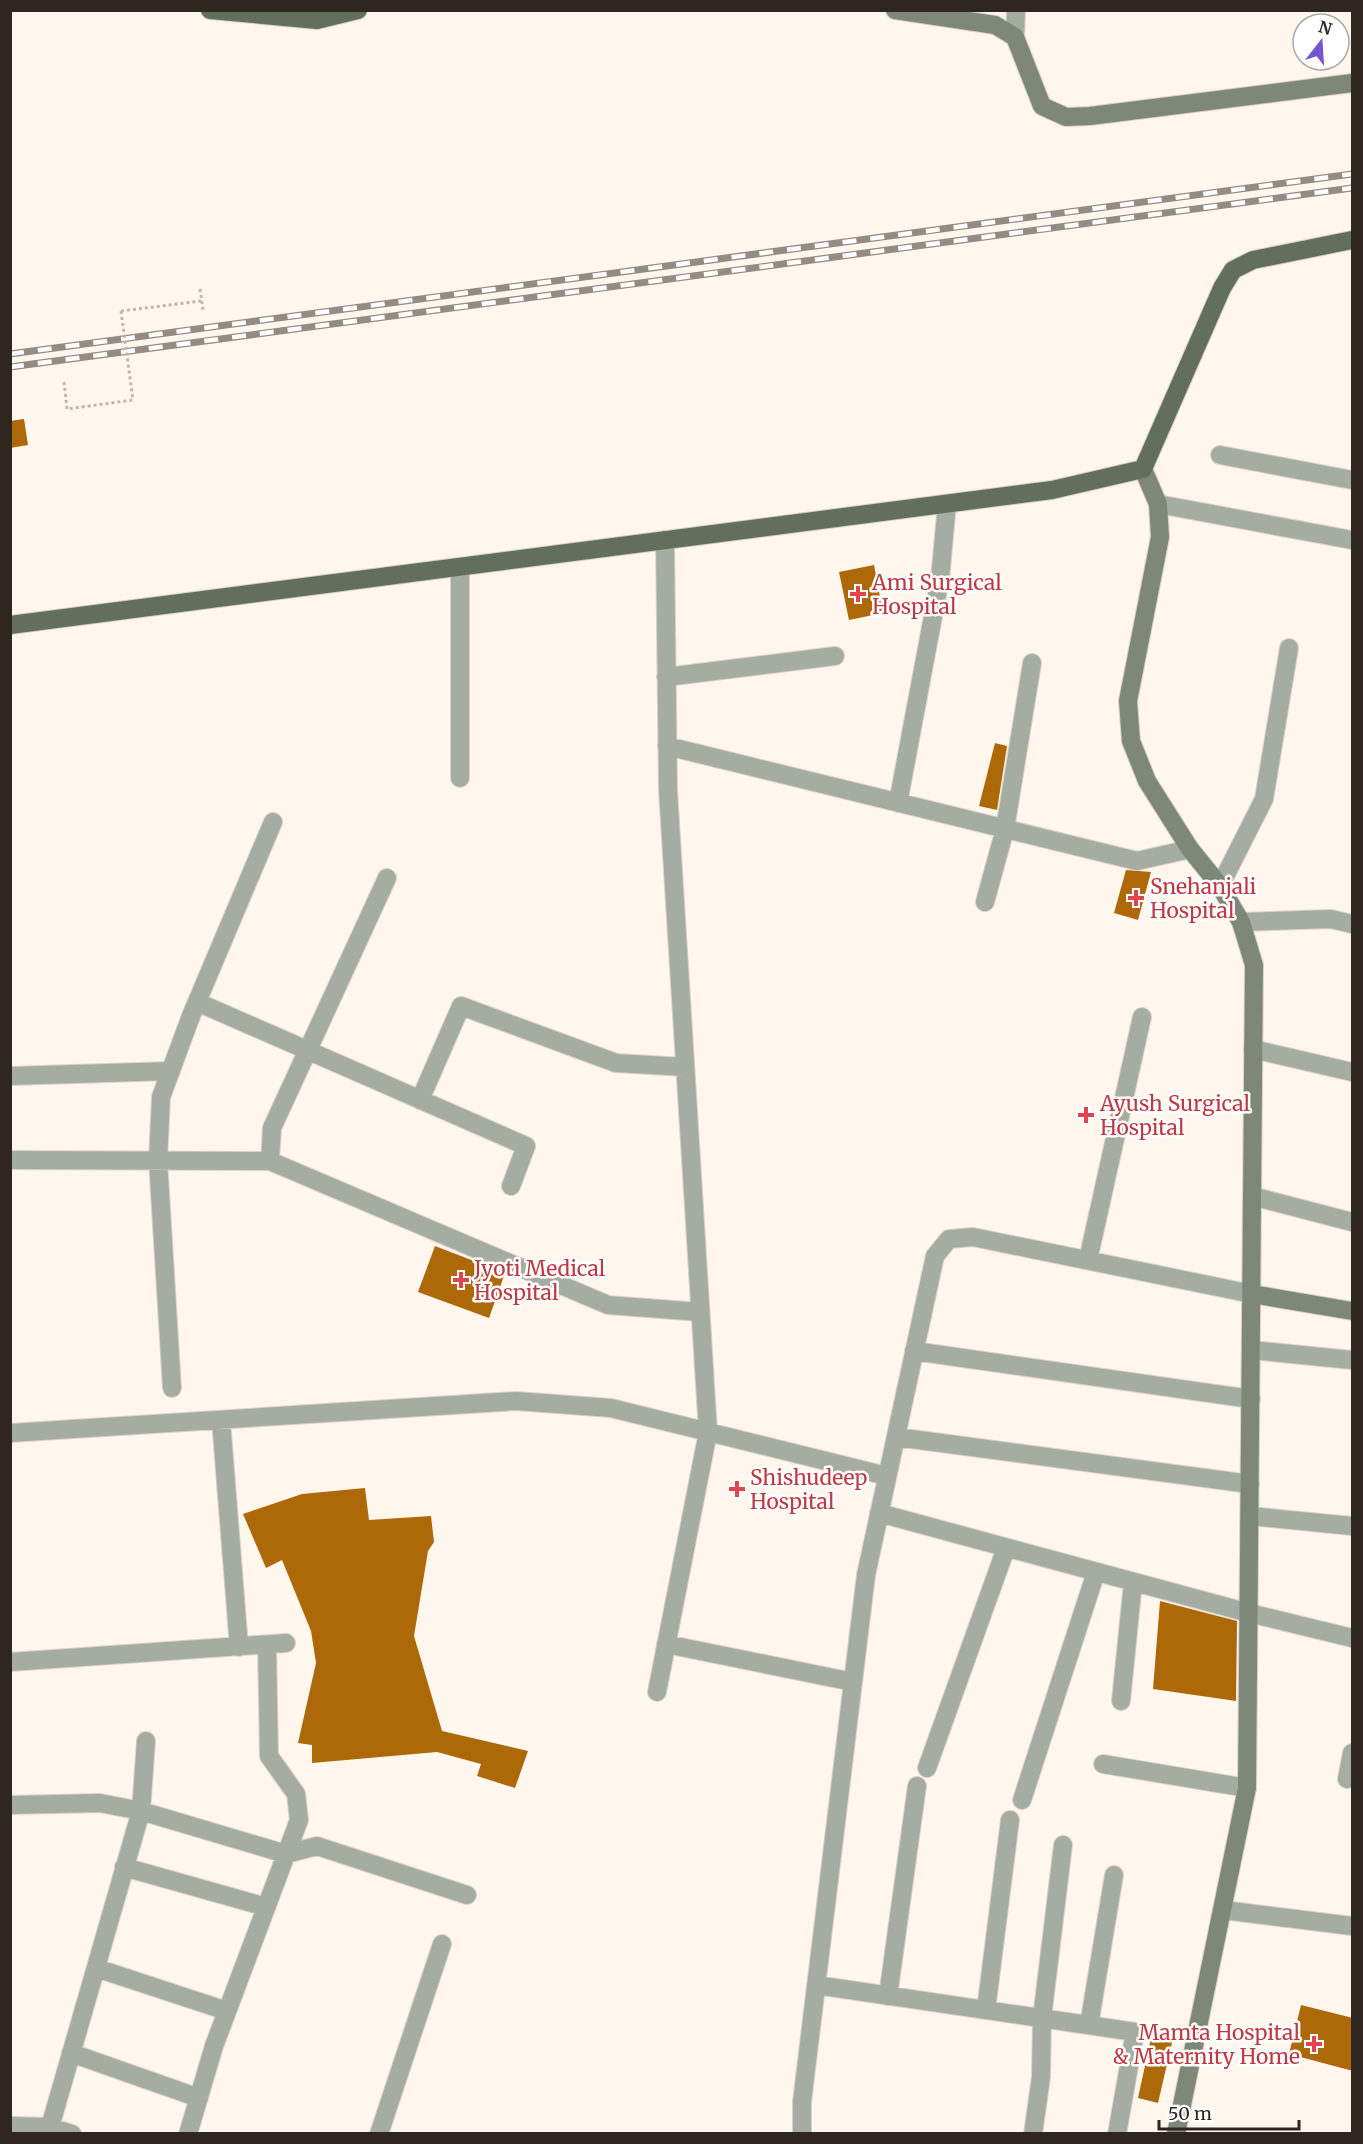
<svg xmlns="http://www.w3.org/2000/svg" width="1363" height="2144" font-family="Merriweather,serif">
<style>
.building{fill:#ad6808}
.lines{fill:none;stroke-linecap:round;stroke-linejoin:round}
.street-casing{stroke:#dad1c8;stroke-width:20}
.secondary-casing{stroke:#dad1c8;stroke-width:20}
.primary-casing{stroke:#dad1c8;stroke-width:20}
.path{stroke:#beb5ad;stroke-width:3;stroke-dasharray:3 3;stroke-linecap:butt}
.street{stroke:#a5aca2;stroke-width:18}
.secondary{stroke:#7e8879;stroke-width:18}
.primary{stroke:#626f5c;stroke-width:18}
.rail-casing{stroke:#948b83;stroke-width:7}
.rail{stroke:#fff;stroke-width:4.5;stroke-dasharray:14;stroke-linecap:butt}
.path-bridge{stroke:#beb5ad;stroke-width:3;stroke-dasharray:3 3;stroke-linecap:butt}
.health-dot{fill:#e0444e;stroke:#fff;stroke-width:2}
.labels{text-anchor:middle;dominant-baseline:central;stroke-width:5;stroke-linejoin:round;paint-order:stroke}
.health-label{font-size:21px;fill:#be3a42;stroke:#fff;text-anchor:start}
</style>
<rect width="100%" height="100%" fill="#fff6ed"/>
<path class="building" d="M24 419 28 445 10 448V421Z
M874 565 883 613 849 620 839 572Z
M995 743 1007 746 997 810 979 806Z
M1126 870 1151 872 1138 920 1114 913Z
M435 1246 505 1273 489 1318 418 1292Z
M365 1488 369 1520 431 1516 434 1542 428 1551 414 1636 442 1731 528 1751 515 1788 477 1776 481 1764 437 1752 312 1763V1745L298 1743 316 1663 311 1631 282 1560 266 1568 243 1514 302 1494Z
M1160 1601 1237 1621 1236 1701 1153 1689Z
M1301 2005 1353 2018V2071L1289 2054Z
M1153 2029 1174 2034 1158 2103 1138 2098Z"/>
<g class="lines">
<g class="street-casing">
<path id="street" d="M1015 37 1016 10
M1220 455 1352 480
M1158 504 1352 540
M460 567V778
M666 677 835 656
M667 746 1137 861 1190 849
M898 803 940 579 947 504
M1220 886 1264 799 1289 648
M985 902 1005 829 1032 663
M1241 922 1331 919 1352 924
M197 1002 526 1146 511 1186
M1253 1049 1352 1072
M10 1076 171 1071
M420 1100 461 1006 616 1063 685 1067
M10 1160 270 1161 608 1305 700 1312
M270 1161 272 1128 387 878
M1252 1196 1352 1222
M1088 1260 1142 1017
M1251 1350 1352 1360
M914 1351 1251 1399
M172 1388 158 1160 161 1097 191 1016 273 822
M221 1420 239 1647
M10 1433 516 1401 611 1408 887 1476
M896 1437 1250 1484
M879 1513 1249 1613 1352 1638
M1250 1516 1352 1526
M666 1644 853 1682
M10 1662 286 1643
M657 1692 708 1432 668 790 665 540
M1121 1701 1133 1582
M1103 1764 1247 1788
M927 1768 1006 1548
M1347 1779 1352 1753
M1022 1800 1096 1572
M10 1805 100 1803 141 1811 286 1854 317 1846 467 1895
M124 1867 266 1907
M1223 1910 1352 1926
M96 1968 227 2011
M816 1985 1135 2032 1117 2134
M888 1996 917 1786
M986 2010 1010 1820
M1089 2025 1114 1875
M71 2053 199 2098
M10 2126 50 2127 72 2134
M50 2127 141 1811 146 1741
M188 2134 214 2046 299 1820 296 1794 269 1756 267 1645
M379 2134 442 1944
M802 2134V2102L866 1575 935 1256 949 1239 973 1237 1252 1294
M1033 2134 1041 2077 1042 2018 1063 1845"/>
</g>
<g class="secondary-casing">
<path id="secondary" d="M895 10 995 25 1015 37 1042 106 1066 117 1090 116 1352 83
M1143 469 1158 504 1160 537 1128 701 1131 741 1147 781 1190 849 1220 886 1241 922 1254 965 1247 1788 1176 2134
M1252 1294 1352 1311"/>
</g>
<g class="primary-casing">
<path id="primary" d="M210 10 317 20 358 10
M10 625 1052 490 1143 469 1222 288 1233 270 1253 260 1352 240"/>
</g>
<path class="path" d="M200 289 203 310
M121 311 201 301
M64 382 67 409 133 400"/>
<use href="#street" class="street"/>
<use href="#secondary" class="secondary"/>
<use href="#primary" class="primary"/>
<g class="rail-casing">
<path id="rail" d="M10 354 1352 174
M10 367 1352 188"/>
</g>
<use href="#rail" class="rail"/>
<path class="path-bridge" d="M121 311 133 400"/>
</g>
<g class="health-dot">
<path d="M855 585h6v6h6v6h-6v6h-6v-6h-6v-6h6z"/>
<path d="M1133 889h6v6h6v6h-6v6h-6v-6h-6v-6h6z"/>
<path d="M1083 1106h6v6h6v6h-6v6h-6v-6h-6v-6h6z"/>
<path d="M458 1271h6v6h6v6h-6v6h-6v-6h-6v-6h6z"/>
<path d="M734 1480h6v6h6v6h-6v6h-6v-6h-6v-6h6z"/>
<path d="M1311 2035h6v6h6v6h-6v6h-6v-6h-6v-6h6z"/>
</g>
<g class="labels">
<g class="health-label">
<text x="872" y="582">Ami Surgical<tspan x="872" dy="24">Hospital</tspan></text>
<text x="1150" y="886">Snehanjali<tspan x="1150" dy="24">Hospital</tspan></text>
<text x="1100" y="1103">Ayush Surgical<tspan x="1100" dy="24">Hospital</tspan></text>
<text x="474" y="1268">Jyoti Medical<tspan x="474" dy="24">Hospital</tspan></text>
<text x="750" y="1477">Shishudeep<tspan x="750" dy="24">Hospital</tspan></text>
<text x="1300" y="2032" text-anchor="end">Mamta Hospital<tspan x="1300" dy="24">&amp; Maternity Home</tspan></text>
</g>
</g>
<rect width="1363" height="2144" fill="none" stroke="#2f271f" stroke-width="24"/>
<g transform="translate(1321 42) rotate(17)"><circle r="28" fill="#ffffff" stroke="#aca9a5" stroke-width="1.5"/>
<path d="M0-4.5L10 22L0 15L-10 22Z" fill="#7755cf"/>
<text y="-9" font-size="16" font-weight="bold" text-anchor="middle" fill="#2f271f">N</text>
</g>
<path d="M1159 2120v9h140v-9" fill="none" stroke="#2f271f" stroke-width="3"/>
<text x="1168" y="2120" font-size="18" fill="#2f271f" stroke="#ffffff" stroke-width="4.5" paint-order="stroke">50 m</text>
</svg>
